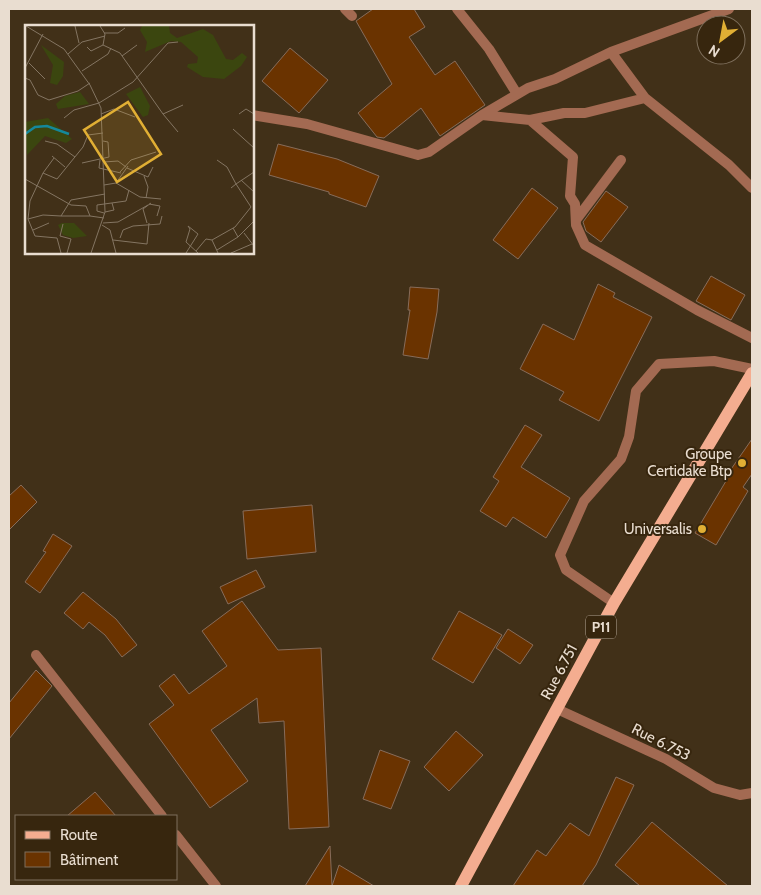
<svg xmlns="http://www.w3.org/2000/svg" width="761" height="895" font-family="Cabin,sans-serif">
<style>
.building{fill:#6a3300;stroke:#876c5a}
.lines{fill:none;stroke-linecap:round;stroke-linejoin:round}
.street{stroke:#a36a52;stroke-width:10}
.primary{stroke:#f4ad90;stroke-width:12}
.poi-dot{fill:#e1af34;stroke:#37260e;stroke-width:2}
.labels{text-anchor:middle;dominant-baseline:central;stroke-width:4;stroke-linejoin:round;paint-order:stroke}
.shield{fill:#37260e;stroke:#b4a696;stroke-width:1}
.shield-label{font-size:14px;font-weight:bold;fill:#e9ddd0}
.poi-label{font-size:15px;fill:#e9ddd0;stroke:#37260e;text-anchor:end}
.street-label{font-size:15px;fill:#e9ddd0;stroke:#37260e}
.inset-river{fill:none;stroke:#15889a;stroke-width:2.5}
.inset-road{fill:none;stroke:#847562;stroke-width:1}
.view{fill:#e1af34;fill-opacity:0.15;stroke:#e1af34;stroke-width:2.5}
.inset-edge{fill:none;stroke:#e9ddd0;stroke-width:2.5}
</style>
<rect width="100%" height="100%" fill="#413018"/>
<path class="building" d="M373 9H414L425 27 409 37 435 75 455 61 485 105 440 136 421 108 384 138 377 137 358 113 392 84 356 21Z
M290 48 328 80 299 113 262 81Z
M278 144 337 159 379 176 366 207 329 194V192L269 175Z
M532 188 558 208 518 259 493 240Z
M606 191 628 207 601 242 586 231 583 222Z
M711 276 745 295 731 320 696 301Z
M598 284 615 293 613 297 652 317 599 421 559 400 564 392 520 369 543 324 574 340Z
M410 287 439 289 437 312 428 359 403 355 410 310H408Z
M525 425 542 435 521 467 570 498 546 538 513 517 506 527 480 511 499 481 493 477Z
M752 439V474L743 487 748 491 716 545 695 533 729 476 727 475Z
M21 485 37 502 9 530V496Z
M312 505 316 552 247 559 243 511Z
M53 534 72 546 40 593 25 582 46 552 43 551Z
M256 570 265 587 228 604 220 587Z
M83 592 116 619 137 645 122 657 105 635 89 622 83 629 64 613Z
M242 601 278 650 321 648 329 827 289 829 284 721 259 723 257 698 211 730 248 781 210 808 149 724 174 705 159 686 174 674 189 694 227 666 202 631Z
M459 611 502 635 473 683 432 659Z
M508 629 533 645 520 664 496 648Z
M36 670 52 686 9 739V703Z
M456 731 483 755 449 791 424 767Z
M380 750 410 761 391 809 363 799Z
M616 777 634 785 596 865 582 886H513L537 850 546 856 570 823 589 836Z
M95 792 116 816H67Z
M652 822 728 886H640L615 865Z
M330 846 332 886 339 865 374 886H305Z"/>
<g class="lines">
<path class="street" d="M345 9 352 16
M457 9 489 49 517 94
M611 52 645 98 729 165 752 188
M252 115 307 124 418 155 429 152 482 115 530 120 564 113H585L645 98
M482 115 528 88 555 79 611 52 729 9
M530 120 573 157 570 196 575 204 576 225 585 245 697 310 752 338
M576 220 621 160
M614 603 566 570 560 555 584 501 621 459 629 437 636 391 659 364 714 361 752 369
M36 655 162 816
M557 709 666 759 714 788 740 795 752 793
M176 835 216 886"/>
<path class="primary" d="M461 886 614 603 752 373"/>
</g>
<g class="poi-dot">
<circle cx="742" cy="463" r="5"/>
<circle cx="702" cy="529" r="5"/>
</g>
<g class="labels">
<rect class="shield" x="586" y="615.5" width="30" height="23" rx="4"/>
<g class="shield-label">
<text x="601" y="627">P11</text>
</g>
<g class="poi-label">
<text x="732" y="454">Groupe<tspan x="732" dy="17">Certidake Btp</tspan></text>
<text x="692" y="529">Universalis</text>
</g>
<g class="street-label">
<text transform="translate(559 672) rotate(-62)">Rue 6.751</text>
<text transform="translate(661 742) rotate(27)">Rue 6.753</text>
</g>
</g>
<g transform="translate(25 25)">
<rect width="229" height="229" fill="#413018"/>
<path d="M117 1H144L145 8 152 13 178 4 188 10 201 34 208 35 217 28 222 32 216 41 199 54 178 52 162 42 163 39 172 38 173 32 156 17 146 16 120 27 122 17 115 5ZM16 20 39 37 38 51 32 60 25 58 28 40ZM115 62 125 81 123 90 118 92 101 69ZM55 67 64 79 33 84 31 79 40 71ZM23 93 47 114 41 118 20 111 2 130 0 97ZM37 198H49L62 211 48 213 38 210 33 200Z" fill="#3b460f"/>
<path class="inset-river" d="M0 109 10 102 22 101 44 109"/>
<path class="inset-road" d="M1 1 39 24 65 60 76 83 80 187 66 228M50 1 54 18M75 1 80 9 78 20 95 28 138 89 158 80M79 8H93L100 3M62 22 66 26 78 20M43 29 57 17 80 11M97 31 112 20M4 38 20 54M0 43 18 9M57 46 83 29 86 23M0 53 5 55 13 70 24 75 53 66 65 58M76 89 89 84 110 92M138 89 153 107M214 89 221 84 229 89M39 93 49 85 74 78 108 57 143 18 153 17M208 104 229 123M20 116 32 119 50 132M27 131 40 142M75 135 74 143 96 148M192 135 202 142 211 159 229 147M79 137 93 136 101 142M57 138 84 132 83 117 78 116M102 143 123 152 128 142M95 147 106 135 131 127M18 148 29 133M119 151 123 162 121 173M0 154 46 180 61 181 65 191 79 193M216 155 229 167M91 158 115 172 136 174M79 160 91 158 103 141M124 179 135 181 132 191M80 187 89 185 87 178M79 188 72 186V180L101 176 104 165M65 191H36L46 175 80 169M3 194 18 190 36 191M78 198 93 197 123 180M122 198 118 184 126 178M38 199 35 211 46 214 42 228M77 200 85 205 91 228M165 204 161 217 173 228M8 205 24 198M219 208 229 221M213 212 229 196M95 213 98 205 108 201 135 199 137 191M88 215 122 219 124 198M192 225 213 212 208 203M171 226 181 214 187 215M36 228 32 213 10 211 3 194 5 176 18 148 32 154 58 122 63 110 78 108M161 228 173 209 163 201 165 204M193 228 187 215 210 202 226 182 211 159 206 163M206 228 227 219"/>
<path class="view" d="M103 77 136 129 92 157 59 105Z"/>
<rect width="229" height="229" class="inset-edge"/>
</g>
<rect width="761" height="895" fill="none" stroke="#e9ddd0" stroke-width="20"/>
<rect x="15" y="815" width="162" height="65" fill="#37260e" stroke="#7e6f5c"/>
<rect x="25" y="831" width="25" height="8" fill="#f4ad90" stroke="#7e6f5c"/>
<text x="60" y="840" font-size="15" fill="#e9ddd0">Route</text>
<rect x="25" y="852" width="25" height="15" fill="#6a3300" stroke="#7e6f5c"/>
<text x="60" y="865" font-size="15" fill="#e9ddd0">Bâtiment</text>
<g transform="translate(721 40) rotate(212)"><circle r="24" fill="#37260e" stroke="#7e6f5c"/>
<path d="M0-4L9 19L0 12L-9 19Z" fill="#e1af34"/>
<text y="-8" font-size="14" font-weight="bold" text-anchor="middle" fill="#e9ddd0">N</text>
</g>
</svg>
